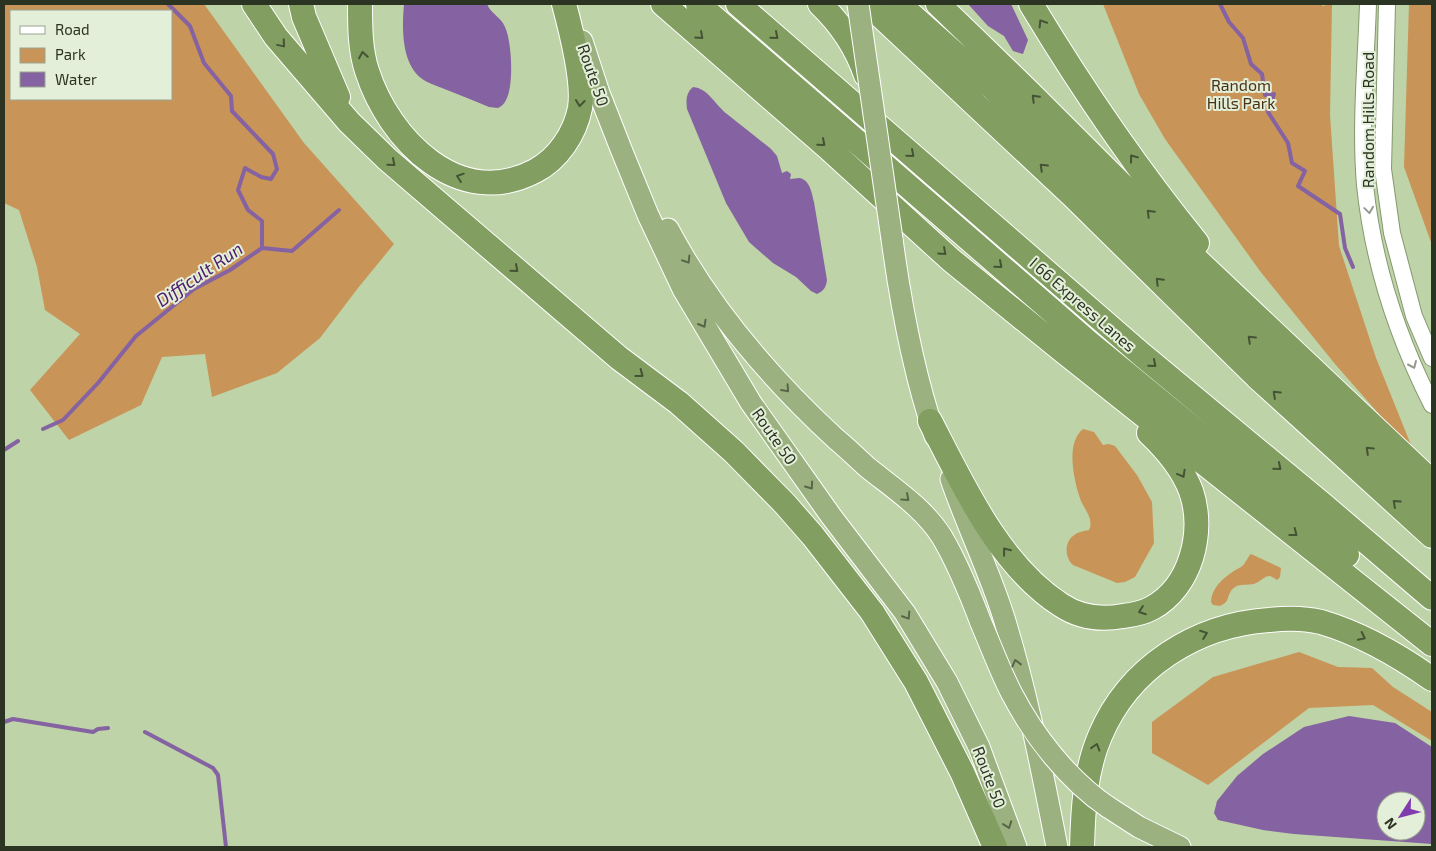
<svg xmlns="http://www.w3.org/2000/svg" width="1436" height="851" font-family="'Exo 2',sans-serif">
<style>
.green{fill:#c99458;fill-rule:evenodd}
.water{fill:#8562a1;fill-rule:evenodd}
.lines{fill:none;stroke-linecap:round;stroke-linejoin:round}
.stream{stroke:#8562a1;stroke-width:4}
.tertiary-casing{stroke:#85986f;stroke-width:18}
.trunk-casing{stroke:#fff;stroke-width:23}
.motorway-casing{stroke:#fff;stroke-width:26}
.tertiary{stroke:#fff;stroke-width:16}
.trunk{stroke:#9bb280;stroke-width:21}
.motorway{stroke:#829e60;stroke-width:24}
.trunk-bridge-casing{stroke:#fff;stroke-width:23;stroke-linecap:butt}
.trunk-bridge{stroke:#9bb280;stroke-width:21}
.oneway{stroke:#455335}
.oneway2{stroke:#959990}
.oneway3{stroke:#586648}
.labels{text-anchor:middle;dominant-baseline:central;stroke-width:4;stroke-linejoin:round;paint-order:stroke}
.street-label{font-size:16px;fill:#2b3322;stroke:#e4efd9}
.park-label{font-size:16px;fill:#493217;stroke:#e4efd9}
.water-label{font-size:18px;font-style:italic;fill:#4f206e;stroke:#e4efd9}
</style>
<rect width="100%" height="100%" fill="#bed3a7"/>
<path class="green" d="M4 4H204L304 143 394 244 358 288 320 338 277 373 212 397 205 354 162 357 141 405 69 440 30 390 80 334 45 310 37 267 19 210 4 203ZM171 11V99H11V11Z
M1103 4H1322V6L1332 4 1330 115 1339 246 1376 358 1415 455 1335 364 1260 271 1165 139 1139 94Z
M1409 4H1432V245L1404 167Z
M1083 429 1094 432 1103 445 1109 444 1115 446 1121 454 1137 475 1152 502 1154 543 1135 577 1125 582 1117 583 1073 565C1065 558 1064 543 1073 536 1077 532 1084 531 1089 530 1094 519 1085 510 1081 501 1074 482 1065 443 1083 429Z
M1251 554 1281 568 1280 577 1277 580C1275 579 1273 577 1270 576 1264 576 1261 581 1256 583 1248 587 1238 581 1231 591 1226 599 1230 601 1220 606L1213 605 1211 602C1212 585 1228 574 1241 567 1246 564 1247 557 1251 554Z
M1299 652 1338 667 1372 668 1393 687 1432 712V741L1373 705 1309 708 1208 785 1152 753V722L1213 677Z"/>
<path class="water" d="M404 4H487C491 14 501 17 505 27 512 42 514 86 506 100 504 104 502 106 498 108L489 107C474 101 458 94 442 88 435 85 427 83 421 78 401 62 402 27 404 4Z
M968 4H1011L1028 40 1023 54 1013 51 1004 36 988 26Z
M693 87C708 88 716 106 727 114 742 126 756 137 771 149L777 156 782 173 787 171 791 174 790 179C793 179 796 178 799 178 810 179 812 194 814 202L827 280C826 287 824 291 817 294L811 291 796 277 773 263 749 242 726 203 687 109C686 100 686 93 693 87Z
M1349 716 1395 723 1432 747V844L1294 834 1263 830 1218 820 1214 813 1217 801 1237 776 1263 754 1304 727ZM1386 801H1416V831H1386Z"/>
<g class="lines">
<path class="stream" d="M168 4 190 26 204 63 231 96 232 111 273 154 277 169 271 179 261 177 245 168 238 190 248 210 262 221V248
M1220 4 1229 22 1243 38 1251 64 1262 74 1265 95 1274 94 1268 112 1288 143 1292 163 1305 171 1298 186 1340 214 1345 248 1353 267
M43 429 63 420 98 383 136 336 194 289 230 270 262 248 292 251 339 210
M4 450 18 441
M4 722 13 719 93 732 98 729 108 728
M145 732 213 768 218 775 226 847"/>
<g class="tertiary-casing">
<path id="tertiary" d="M1368 4C1366 64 1360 126 1365 185 1373 263 1397 336 1432 405
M1387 4 1383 169 1392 233 1414 316 1432 358"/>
</g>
<g class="trunk-casing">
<path id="trunk" d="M582 41 599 93 621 149 648 215 683 289 751 403 831 516 905 613 947 682 979 747 1016 847
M668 229C710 308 771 379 836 439 847 448 857 458 867 467 893 488 924 508 942 537 958 564 970 594 981 623
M892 239C901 306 913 372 935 436
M951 479C967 526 989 570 1004 618 1027 692 1042 771 1057 847
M1108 807 1139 827 1180 847"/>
</g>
<g class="motorway-casing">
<path id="motorway" d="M254 4 276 37 349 122 387 159 619 358 679 403 734 452 785 504 813 536 872 612 916 682 962 772 995 847
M301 4 304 17 338 97
M360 4C360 26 360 50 367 71 389 140 459 211 535 171 558 159 575 134 580 108 584 83 571 30 564 4
M663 4 826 146 951 260 1063 351 1432 644
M698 4 1089 343 1347 555
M738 4 1141 354 1322 504 1432 598
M820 4C841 24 856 46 866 75
M868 4 1072 195 1257 377 1432 536
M899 4 992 87 1274 361 1432 510
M938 4 1030 93 1200 263 1432 482
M1031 4C1081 87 1136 168 1197 243
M930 421C963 485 999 565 1061 605 1079 617 1101 620 1123 616 1132 615 1143 613 1152 608 1191 587 1205 532 1191 491 1183 470 1166 449 1149 433
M1082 847C1083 810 1085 771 1100 736 1129 667 1196 625 1269 620 1286 618 1305 618 1321 622 1362 634 1398 655 1432 679"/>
</g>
<use href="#tertiary" class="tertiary"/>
<use href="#trunk" class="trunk"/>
<use href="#motorway" class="motorway"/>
<g class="trunk-bridge-casing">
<path id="trunk-bridge" d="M858 4 892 239
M981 623C991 646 1000 671 1012 694 1034 736 1068 780 1108 807"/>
</g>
<use href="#trunk-bridge" class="trunk-bridge"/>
</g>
<defs><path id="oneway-chevron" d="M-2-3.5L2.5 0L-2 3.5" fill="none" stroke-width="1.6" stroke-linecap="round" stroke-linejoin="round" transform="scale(1.25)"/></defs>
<g class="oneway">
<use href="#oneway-chevron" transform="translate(1042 23) rotate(-122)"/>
<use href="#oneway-chevron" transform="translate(700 36) rotate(42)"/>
<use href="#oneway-chevron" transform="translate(775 36) rotate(41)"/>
<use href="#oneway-chevron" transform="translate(282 44) rotate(50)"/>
<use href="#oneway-chevron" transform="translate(363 55) rotate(-99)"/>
<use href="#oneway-chevron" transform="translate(1035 98) rotate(-135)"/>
<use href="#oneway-chevron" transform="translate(580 103) rotate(96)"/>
<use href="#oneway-chevron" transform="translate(822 143) rotate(41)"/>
<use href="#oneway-chevron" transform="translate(911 154) rotate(41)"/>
<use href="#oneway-chevron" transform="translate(1133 158) rotate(-127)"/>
<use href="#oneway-chevron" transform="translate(392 163) rotate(41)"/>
<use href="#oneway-chevron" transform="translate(1043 167) rotate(-136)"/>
<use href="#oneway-chevron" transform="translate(460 177) rotate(-161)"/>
<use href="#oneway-chevron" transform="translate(1150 213) rotate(-135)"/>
<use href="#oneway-chevron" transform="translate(943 252) rotate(42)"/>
<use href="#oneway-chevron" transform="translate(999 265) rotate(41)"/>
<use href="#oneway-chevron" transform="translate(515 269) rotate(41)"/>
<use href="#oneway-chevron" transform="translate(1159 281) rotate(-135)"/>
<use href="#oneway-chevron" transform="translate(1251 339) rotate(-136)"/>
<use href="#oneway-chevron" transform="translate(1153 364) rotate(40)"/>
<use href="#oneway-chevron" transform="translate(640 374) rotate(37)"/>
<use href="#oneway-chevron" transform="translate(1276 394) rotate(-137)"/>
<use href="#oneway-chevron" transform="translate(1369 450) rotate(-137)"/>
<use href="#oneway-chevron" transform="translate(1278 467) rotate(40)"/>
<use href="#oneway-chevron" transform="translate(1182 474) rotate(61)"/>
<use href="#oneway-chevron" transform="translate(1396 503) rotate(-138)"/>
<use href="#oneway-chevron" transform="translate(1294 533) rotate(38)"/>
<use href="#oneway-chevron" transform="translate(1006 551) rotate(-128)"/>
<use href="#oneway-chevron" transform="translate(1142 611) rotate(160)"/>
<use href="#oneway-chevron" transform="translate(1204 634) rotate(-21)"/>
<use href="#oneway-chevron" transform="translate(1362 637) rotate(26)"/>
<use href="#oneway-chevron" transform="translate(1096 747) rotate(-73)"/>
</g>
<g class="oneway2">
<use href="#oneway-chevron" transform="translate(1369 210) rotate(82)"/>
<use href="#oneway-chevron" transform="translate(1413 365) rotate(66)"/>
</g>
<g class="oneway3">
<use href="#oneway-chevron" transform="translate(687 260) rotate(58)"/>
<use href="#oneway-chevron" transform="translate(703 324) rotate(60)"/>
<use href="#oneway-chevron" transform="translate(786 389) rotate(48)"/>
<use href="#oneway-chevron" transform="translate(810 486) rotate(55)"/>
<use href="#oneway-chevron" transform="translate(906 498) rotate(42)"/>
<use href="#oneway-chevron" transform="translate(907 616) rotate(57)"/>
<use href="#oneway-chevron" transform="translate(1016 663) rotate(-104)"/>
<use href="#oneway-chevron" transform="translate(1008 825) rotate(70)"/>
</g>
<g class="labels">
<g class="street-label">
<text transform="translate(594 75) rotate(71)">Route 50</text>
<text transform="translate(1367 120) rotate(-90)">Random Hills Road</text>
<text transform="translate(1083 304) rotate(41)">I 66 Express Lanes</text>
<text transform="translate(775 436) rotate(55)">Route 50</text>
<text transform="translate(990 777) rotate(69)">Route 50</text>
</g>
<g class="park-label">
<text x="1241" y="84">Random<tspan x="1241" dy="18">Hills Park</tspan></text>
</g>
<g class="water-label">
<text transform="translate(199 274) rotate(-34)">Difficult Run</text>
</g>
</g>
<rect width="1436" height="851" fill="none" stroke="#2b3322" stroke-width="10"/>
<rect x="10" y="10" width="162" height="90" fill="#e4efd9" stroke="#9aa490"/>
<rect x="20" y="26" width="25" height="8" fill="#ffffff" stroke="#9aa490"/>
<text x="55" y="35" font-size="15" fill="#2b3322">Road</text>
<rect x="20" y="48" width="25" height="15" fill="#c99458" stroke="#9aa490"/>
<text x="55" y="60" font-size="15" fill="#2b3322">Park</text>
<rect x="20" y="72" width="25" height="15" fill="#8562a1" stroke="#9aa490"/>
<text x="55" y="85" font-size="15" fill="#2b3322">Water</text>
<g transform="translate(1401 816) rotate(234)"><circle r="24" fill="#e4efd9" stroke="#9aa490"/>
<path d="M0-4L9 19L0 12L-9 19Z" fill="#803baf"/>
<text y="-8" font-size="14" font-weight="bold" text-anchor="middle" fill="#2b3322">N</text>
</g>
</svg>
